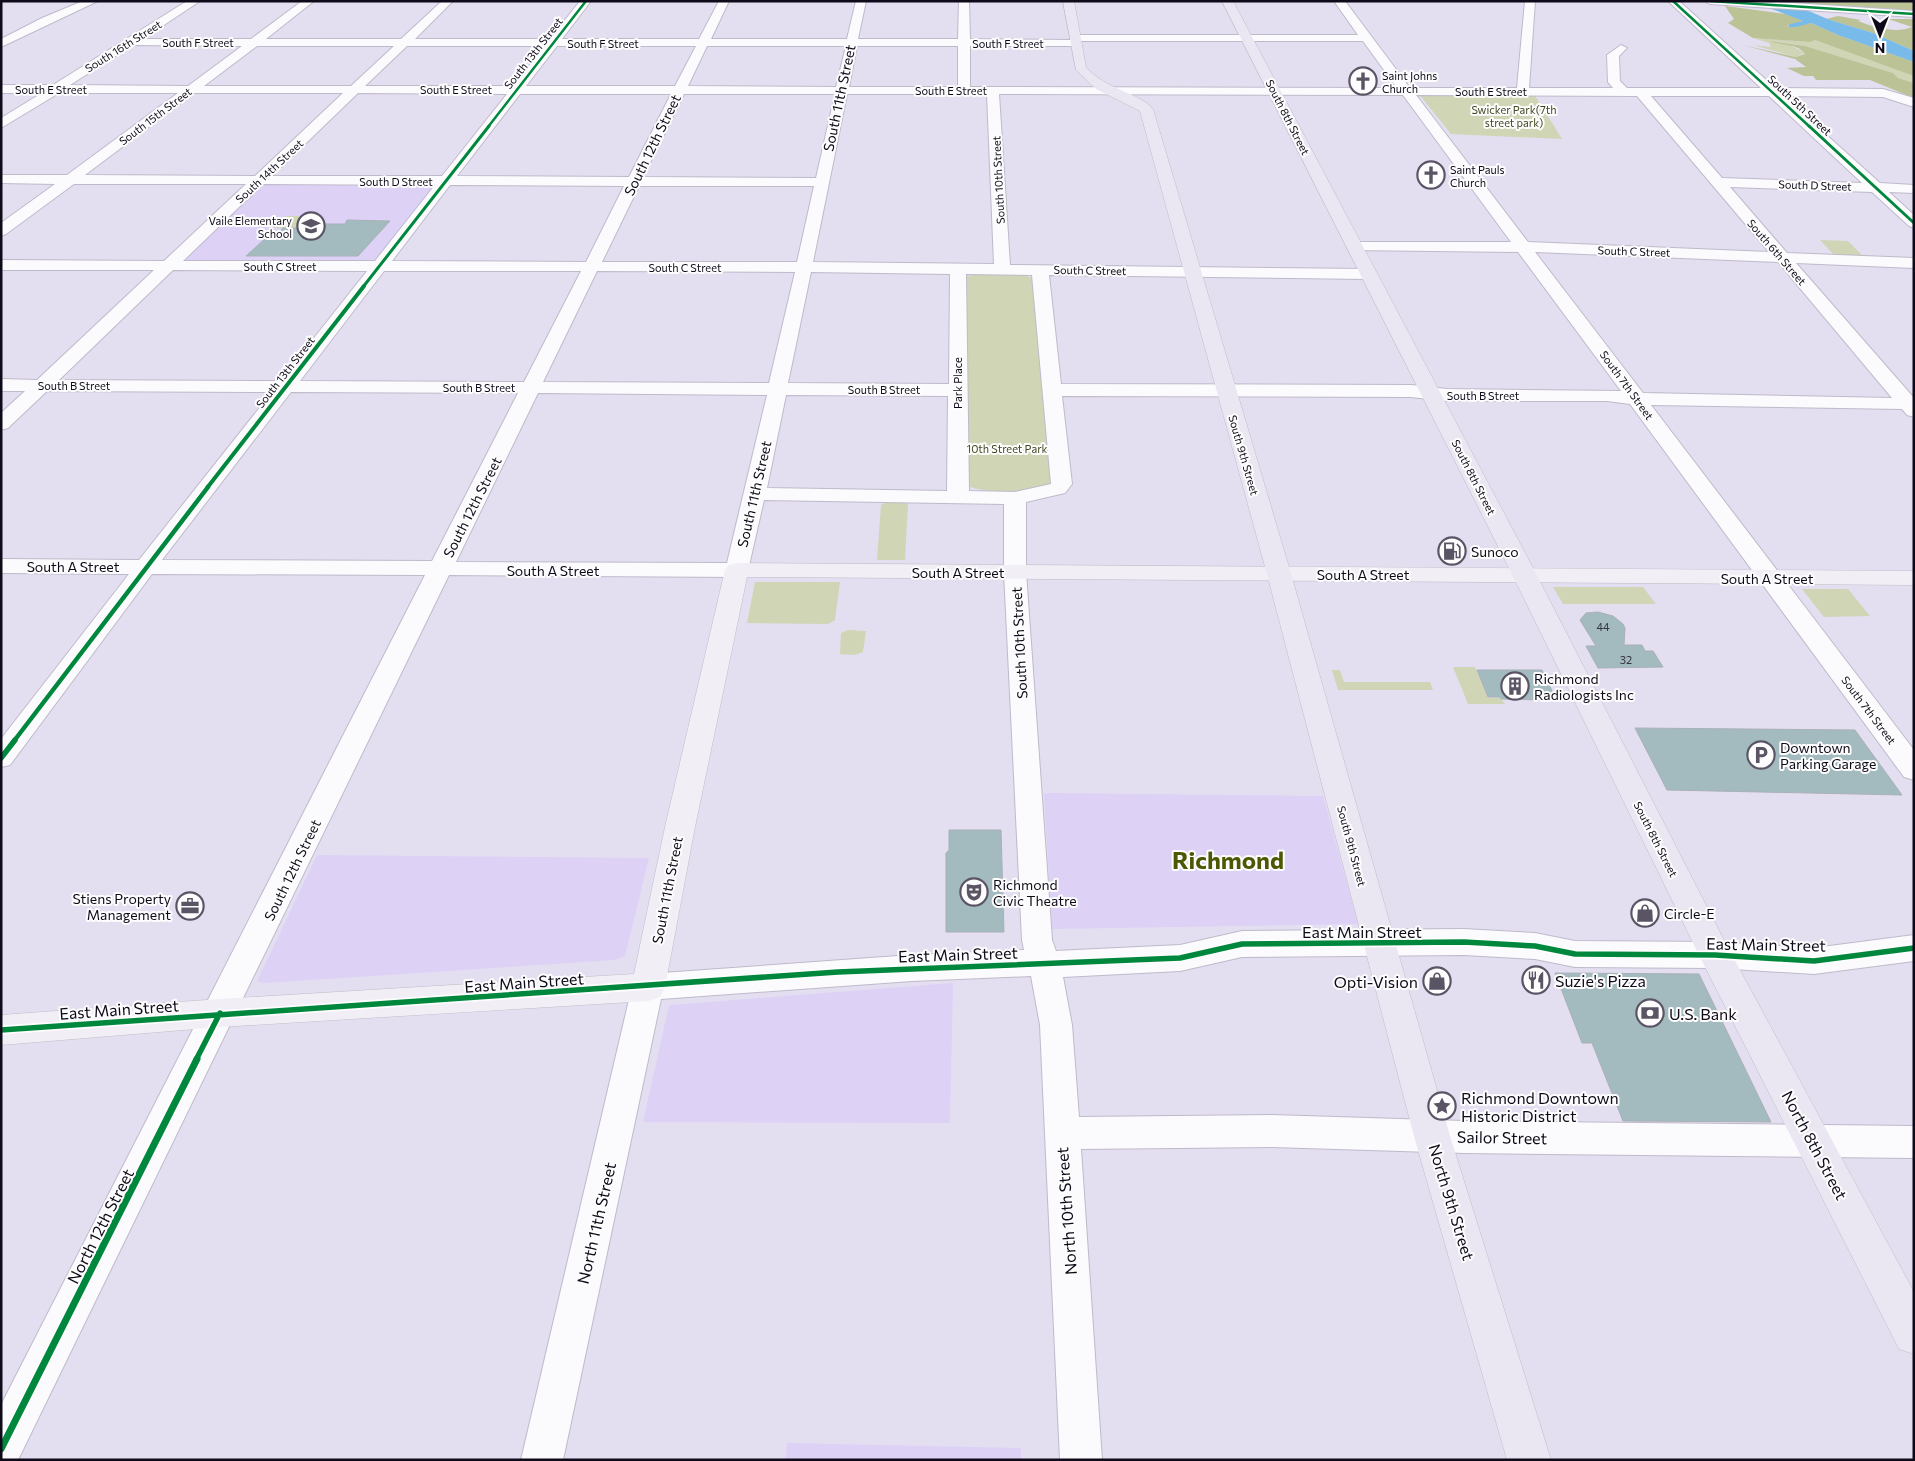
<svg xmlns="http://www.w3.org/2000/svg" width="1915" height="1461" font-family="Commissioner,sans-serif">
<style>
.built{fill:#ddd2f6}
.green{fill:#d0d5b5}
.forest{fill:#bbc295}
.water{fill:#78bae9}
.building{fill:#a3bbbf;stroke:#a9b0b7}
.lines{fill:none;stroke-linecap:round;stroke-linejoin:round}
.minor-casing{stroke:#bfbaca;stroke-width:2}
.major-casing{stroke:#c1bdc8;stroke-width:1}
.highway-casing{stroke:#c1bdc8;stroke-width:1}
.minor{fill:#fbfafd;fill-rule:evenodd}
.major{fill:#f1eef6;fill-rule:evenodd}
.highway{fill:#eae6f2;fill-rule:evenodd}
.cycleway-far5-casing{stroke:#fdfdfd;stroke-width:4}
.cycleway-far4-casing{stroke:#fdfdfd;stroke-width:5}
.cycleway-far3-casing{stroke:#fdfdfd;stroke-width:6}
.cycleway-far2-casing{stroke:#fdfdfd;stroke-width:7}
.cycleway-far1-casing{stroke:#fdfdfd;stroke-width:9}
.cycleway-casing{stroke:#fdfdfd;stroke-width:10}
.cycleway-far5{stroke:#00873e;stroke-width:2.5}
.cycleway-far4{stroke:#00873e;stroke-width:3}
.cycleway-far3{stroke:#00873e;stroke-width:4}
.cycleway-far2{stroke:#00873e;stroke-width:4.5}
.cycleway-far1{stroke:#00873e;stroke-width:5.5}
.cycleway{stroke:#00873e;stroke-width:7}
.labels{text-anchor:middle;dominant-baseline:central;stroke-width:4;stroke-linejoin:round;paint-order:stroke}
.far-street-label{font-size:11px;fill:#0f0a19;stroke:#fdfdfd}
.far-poi-label{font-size:11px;fill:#0f0a19;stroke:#fdfdfd;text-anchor:start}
.far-park-label{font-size:11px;fill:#404820;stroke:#fdfdfd}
.number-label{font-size:11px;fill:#343642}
.street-label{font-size:14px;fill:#0f0a19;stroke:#fdfdfd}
.poi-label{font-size:14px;fill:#0f0a19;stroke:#fdfdfd;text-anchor:start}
.near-street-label{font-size:16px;fill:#0f0a19;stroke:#fdfdfd}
.near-poi-label{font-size:16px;fill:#0f0a19;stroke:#fdfdfd;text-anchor:start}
.town-label{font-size:24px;font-weight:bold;fill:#4c5803;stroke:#fdfdfd}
</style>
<rect width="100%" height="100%" fill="#e4def1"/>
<path class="built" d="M259 180 446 181 381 266 169 265Z
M1051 793 1323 796 1358 924 1052 929 1044 794Z
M317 855 649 858 625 956 615 960 265 983 257 981Z
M953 983 950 1123 643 1122 669 1005Z
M787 1443 1021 1448V1460H786Z"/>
<path class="green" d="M1753 38 1810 42 1815 40 1905 72 1914 76V83L1898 78 1893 73 1805 46 1771 41 1790 45 1805 53 1796 57 1753 45 1771 47 1769 43Z
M1418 93 1534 94 1562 139 1451 134Z
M286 216H301L311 219 302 228H273Z
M1820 240 1848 241 1864 257 1835 256Z
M976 274 1023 275 1033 278 1053 482C1037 494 986 494 968 486L966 277Z
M886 502H908L905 560H877L881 505Z
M755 582H840L835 620 828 624 747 623Z
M1553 587H1643L1656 604H1563Z
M1802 589H1848L1870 616 1824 617Z
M848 630 866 631 863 652 855 655 840 654 841 633Z
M1453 667H1475L1488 698H1500L1505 704H1468Z
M1332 670H1340L1344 682H1430L1433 690H1338Z"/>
<path class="forest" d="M1785 1H1914V12L1789 3Z
M1725 6 1786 14 1803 21 1787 26 1789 27 1811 23 1838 35 1914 62V76L1815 40 1810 42 1753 38 1728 23 1734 19Z
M1838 16 1861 20 1858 21C1873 27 1897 34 1912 27L1888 19H1914V51L1873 33 1826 19Z
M1770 41 1805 46 1893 73 1898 78 1914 83V98L1870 80H1816L1813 76H1804L1787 68 1806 67 1795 59 1743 45 1796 57 1805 54C1798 43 1781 46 1770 41Z"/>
<path class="water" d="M1761 1H1785L1830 20 1873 33 1914 51V62L1838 35 1811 23 1796 27H1788L1790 24 1803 21 1772 9Z"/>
<path class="building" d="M347 220 390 221 358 256H246L268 236 279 233 283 228H302L306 224H345Z
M1598 612 1613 616 1623 624 1625 628 1624 645H1642L1645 651H1653L1663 667 1598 668 1586 646H1596L1580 620 1586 613Z
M1477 670H1542L1555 697H1544L1546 700 1501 699 1500 697H1488Z
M1635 728 1855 730 1902 795 1667 790Z
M949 830H1001L1004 932H946V853L949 850Z
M1555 973 1699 974 1771 1122 1623 1121 1592 1043H1582Z"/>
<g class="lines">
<g class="minor-casing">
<path id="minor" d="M83 1H98L1 47V39L42 18Z
M187 1H200L143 39H251L302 1H314L266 39H401L442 1H453L415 39H550L580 1H591L562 39H699L719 1H729L711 39H847L856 1H866L858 39H958L959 1H969L970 39 1070 40 1071 36 1075 35H1358L1334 1H1345L1410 88H1517L1525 1H1535L1529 88H1613L1608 82 1607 55 1621 45 1627 48 1619 56 1620 81 1627 88H1761L1668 1H1679L1775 88 1883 89 1914 98V107L1883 97 1783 96 1880 183 1914 185V193L1889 192 1914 215V228L1909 226 1872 192 1730 187 1787 253 1914 258V268L1796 263 1914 398V417L1907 415 1902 409 1651 405 1914 750V780L1904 777 1630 404 1607 401H1447L1411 397 1062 396 1072 484 1065 493 1026 502V572L1052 940 1056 951 1180 945 1242 931 1464 929 1535 933 1575 941 1715 942 1814 948 1914 935V961L1814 974 1715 968 1575 967 1535 959 1464 955 1242 957 1180 971 1063 977 1072 1025 1079 1117 1272 1115 1464 1121 1914 1126V1158L1464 1153 1272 1147 1081 1149 1102 1460H1060L1040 1025 1031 976 912 981 661 999 563 1460H521L632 987 637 978 648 974 912 955 1024 950 1022 940 1004 572V504L764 500 748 570 745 575 737 577 449 575 18 1460H1V1405L425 575 152 574 10 765 1 767V739L129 574 1 573V559L139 560 272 392 47 391 8 428 1 430V413L25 391H1V379L37 380 154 270H1V260L164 261 246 184H74L6 234 1 236V223L55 184 1 183V175H67L178 93H59L1 128V118L42 93H1V85H53ZM1081 41H1363L1397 88 970 87V46H1076L1080 45ZM133 45 242 46 188 86 70 85ZM257 46H394L351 86H204ZM407 46H545L513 86H365ZM557 46H696L675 86H526ZM707 46H846L836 87 688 86ZM857 46H958V87H849ZM194 93H343L255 176 85 175ZM358 93 507 94 442 176H272ZM520 94H671L629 177 457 176ZM684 94H835L816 178 643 177ZM847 94H987L994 264 813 262ZM999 94 1403 95 1511 242H1355L1347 247 1349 250 1518 252 1621 391 1447 389 1411 385 1061 384 1049 275 1368 279 1376 274 1368 269 1010 265ZM1416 95 1637 96 1769 252 1528 242ZM1651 96H1769L1862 183 1722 178ZM263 184 435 185 375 261H183ZM450 185 624 186 586 262 392 261ZM639 186H814L797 262H602ZM1535 252 1778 262 1892 398 1643 393ZM173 270 367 271 280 381 59 380ZM384 271H581L524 382 300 381ZM597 271 795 272 769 383 543 382ZM811 272 950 274 949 384 788 383ZM966 274 1032 275 1051 484 1015 492 969 491ZM291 392 518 393 432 561 162 560ZM538 393 767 395 727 563 456 562ZM786 395 948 396 947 491 767 488Z
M1705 1H1764L1914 11V17L1710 4Z"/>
</g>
<g class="major-casing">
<path id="major" d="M737 563 1914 571V585L747 577 695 827 665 987 660 997 648 1001 220 1027 1 1045V1015L220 999 634 974 665 827 725 570 729 565Z"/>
</g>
<g class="highway-casing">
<path id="highway" d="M1063 1H1074L1086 67C1104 89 1140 93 1153 109L1291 574 1450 1136 1551 1460H1507L1414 1136 1267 574 1140 111 1096 89 1076 70Z
M1222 1H1233L1532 566 1727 946 1914 1292V1354L1899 1349 1699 955 1508 566Z"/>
</g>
<use href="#minor" class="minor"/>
<use href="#major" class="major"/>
<use href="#highway" class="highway"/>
<g class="cycleway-far5-casing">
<path id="cycleway-far5" d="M1673 1 1810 127
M1710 1 1914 14
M488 127 586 1"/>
</g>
<g class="cycleway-far4-casing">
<path id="cycleway-far4" d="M1809 126 1914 223
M363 287 489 126"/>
</g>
<g class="cycleway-far3-casing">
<path id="cycleway-far3" d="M207 488 364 286"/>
</g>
<g class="cycleway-far2-casing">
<path id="cycleway-far2" d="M14 741 208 487"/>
</g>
<g class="cycleway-far1-casing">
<path id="cycleway-far1" d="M1 758 15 740
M1 1030 838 972 1180 958 1242 944 1464 942 1535 946 1575 954 1715 955 1814 961 1914 948
M196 1060 220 1013"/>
</g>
<g class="cycleway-casing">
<path id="cycleway" d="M1 1449 197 1059"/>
</g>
<use href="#cycleway-far5" class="cycleway-far5"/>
<use href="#cycleway-far4" class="cycleway-far4"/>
<use href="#cycleway-far3" class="cycleway-far3"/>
<use href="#cycleway-far2" class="cycleway-far2"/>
<use href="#cycleway-far1" class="cycleway-far1"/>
<use href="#cycleway" class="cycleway"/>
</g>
<defs>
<g id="church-ring" transform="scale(1.4375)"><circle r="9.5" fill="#fdfdfd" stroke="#5a5465" stroke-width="1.5"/><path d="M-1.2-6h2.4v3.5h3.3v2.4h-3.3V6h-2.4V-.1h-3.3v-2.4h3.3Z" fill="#5a5465"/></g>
<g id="school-ring" transform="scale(1.4375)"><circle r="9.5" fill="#fdfdfd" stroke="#5a5465" stroke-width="1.5"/><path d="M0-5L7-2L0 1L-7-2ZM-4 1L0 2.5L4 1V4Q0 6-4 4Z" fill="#5a5465"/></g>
<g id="fuel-ring" transform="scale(1.4375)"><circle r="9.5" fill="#fdfdfd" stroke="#5a5465" stroke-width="1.5"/><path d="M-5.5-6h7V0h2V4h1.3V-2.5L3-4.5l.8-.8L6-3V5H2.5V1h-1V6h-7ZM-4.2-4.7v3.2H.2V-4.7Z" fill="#5a5465"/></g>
<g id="building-ring" transform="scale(1.4375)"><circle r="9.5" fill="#fdfdfd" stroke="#5a5465" stroke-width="1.5"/><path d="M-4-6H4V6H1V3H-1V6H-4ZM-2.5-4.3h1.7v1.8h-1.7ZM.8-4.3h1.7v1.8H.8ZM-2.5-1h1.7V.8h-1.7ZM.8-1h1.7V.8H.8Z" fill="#5a5465"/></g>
<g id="parking-ring" transform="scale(1.4375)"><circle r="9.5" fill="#fdfdfd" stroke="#5a5465" stroke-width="1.5"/><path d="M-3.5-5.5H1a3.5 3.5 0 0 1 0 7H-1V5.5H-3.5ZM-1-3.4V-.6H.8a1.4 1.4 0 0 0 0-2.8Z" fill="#5a5465"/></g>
<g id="theatre-ring" transform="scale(1.4375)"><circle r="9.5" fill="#fdfdfd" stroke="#5a5465" stroke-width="1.5"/><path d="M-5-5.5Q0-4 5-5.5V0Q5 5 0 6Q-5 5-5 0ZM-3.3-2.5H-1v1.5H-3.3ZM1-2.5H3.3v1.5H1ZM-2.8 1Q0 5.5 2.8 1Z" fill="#5a5465"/></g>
<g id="office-ring" transform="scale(1.4375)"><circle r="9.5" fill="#fdfdfd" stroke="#5a5465" stroke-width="1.5"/><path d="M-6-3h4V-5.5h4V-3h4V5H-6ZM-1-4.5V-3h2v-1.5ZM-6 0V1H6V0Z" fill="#5a5465"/></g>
<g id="shop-ring" transform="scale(1.4375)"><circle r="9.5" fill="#fdfdfd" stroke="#5a5465" stroke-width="1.5"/><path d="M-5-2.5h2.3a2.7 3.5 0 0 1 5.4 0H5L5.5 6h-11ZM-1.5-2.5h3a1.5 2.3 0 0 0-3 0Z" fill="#5a5465"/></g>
<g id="restaurant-ring" transform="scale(1.4375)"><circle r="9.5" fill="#fdfdfd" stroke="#5a5465" stroke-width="1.5"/><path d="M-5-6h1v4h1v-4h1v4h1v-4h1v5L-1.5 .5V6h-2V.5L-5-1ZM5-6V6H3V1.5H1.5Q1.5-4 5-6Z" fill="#5a5465"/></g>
<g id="bank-ring" transform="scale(1.4375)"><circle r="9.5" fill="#fdfdfd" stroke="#5a5465" stroke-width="1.5"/><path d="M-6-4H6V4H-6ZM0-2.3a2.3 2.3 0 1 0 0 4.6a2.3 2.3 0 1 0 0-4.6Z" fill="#5a5465"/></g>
<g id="sight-ring" transform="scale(1.4375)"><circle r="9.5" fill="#fdfdfd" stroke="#5a5465" stroke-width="1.5"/><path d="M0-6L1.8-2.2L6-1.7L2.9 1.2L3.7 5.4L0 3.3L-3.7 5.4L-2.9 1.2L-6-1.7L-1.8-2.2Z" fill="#5a5465"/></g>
</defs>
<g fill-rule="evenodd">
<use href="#church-ring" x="1363" y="81"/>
<use href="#church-ring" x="1431" y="175"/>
<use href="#school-ring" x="311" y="226"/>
<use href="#fuel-ring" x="1452" y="551"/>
<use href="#building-ring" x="1515" y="686"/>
<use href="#parking-ring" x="1761" y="755"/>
<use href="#theatre-ring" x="974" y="892"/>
<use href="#office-ring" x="190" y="906"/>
<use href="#shop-ring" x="1645" y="913"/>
<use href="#restaurant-ring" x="1536" y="980"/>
<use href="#shop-ring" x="1437" y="981"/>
<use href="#bank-ring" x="1650" y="1013"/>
<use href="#sight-ring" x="1442" y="1106"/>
</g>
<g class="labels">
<g class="far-street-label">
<text x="198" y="42">South F Street</text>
<text x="603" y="43">South F Street</text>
<text x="1008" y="43">South F Street</text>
<text transform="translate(123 46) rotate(-32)">South 16th Street</text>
<text transform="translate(533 53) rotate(-52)">South 13th Street</text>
<text x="51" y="89">South E Street</text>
<text x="456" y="89">South E Street</text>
<text x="951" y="90">South E Street</text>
<text x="1491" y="91">South E Street</text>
<text transform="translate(1800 105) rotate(43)">South 5th Street</text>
<text transform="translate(155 116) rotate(-37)">South 15th Street</text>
<text transform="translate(1288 117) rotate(63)">South 8th Street</text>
<text transform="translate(269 171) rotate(-43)">South 14th Street</text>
<text transform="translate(998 180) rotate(-93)">South 10th Street</text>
<text x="396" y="181">South D Street</text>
<text transform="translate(1815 185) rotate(2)">South D Street</text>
<text transform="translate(1634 251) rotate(2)">South C Street</text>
<text transform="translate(1777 252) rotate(49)">South 6th Street</text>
<text x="280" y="266">South C Street</text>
<text x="685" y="267">South C Street</text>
<text transform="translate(1090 270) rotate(1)">South C Street</text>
<text transform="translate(285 372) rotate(-52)">South 13th Street</text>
<text transform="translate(957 383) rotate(-90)">Park Place</text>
<text x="74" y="385">South B Street</text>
<text transform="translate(1627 385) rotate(54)">South 7th Street</text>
<text x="479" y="387">South B Street</text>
<text x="884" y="389">South B Street</text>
<text x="1483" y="395">South B Street</text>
<text transform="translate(1244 455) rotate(74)">South 9th Street</text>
<text transform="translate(1474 477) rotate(63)">South 8th Street</text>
<text transform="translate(1869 710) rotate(53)">South 7th Street</text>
<text transform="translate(1656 839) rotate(63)">South 8th Street</text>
<text transform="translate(1352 846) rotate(75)">South 9th Street</text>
</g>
<g class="far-poi-label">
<text x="1382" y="75">Saint Johns<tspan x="1382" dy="13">Church</tspan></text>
<text x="1450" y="169">Saint Pauls<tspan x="1450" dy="13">Church</tspan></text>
<text x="292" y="220" text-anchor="end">Vaile Elementary<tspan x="292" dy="13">School</tspan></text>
</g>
<g class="far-park-label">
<text x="1514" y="109">Swicker Park(7th<tspan x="1514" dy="13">street park)</tspan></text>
<text x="1007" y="448">10th Street Park</text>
</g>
<g class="number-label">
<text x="1603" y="626">44</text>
<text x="1626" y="659">32</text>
</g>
<g class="street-label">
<text transform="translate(839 98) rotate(-78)">South 11th Street</text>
<text transform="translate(652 145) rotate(-64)">South 12th Street</text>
<text transform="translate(754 494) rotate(-77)">South 11th Street</text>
<text transform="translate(472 507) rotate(-63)">South 12th Street</text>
<text x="73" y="566">South A Street</text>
<text x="553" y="570">South A Street</text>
<text x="958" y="572">South A Street</text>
<text x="1363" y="574">South A Street</text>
<text x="1767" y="578">South A Street</text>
<text transform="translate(1019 643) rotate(-93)">South 10th Street</text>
<text transform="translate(292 870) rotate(-64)">South 12th Street</text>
<text transform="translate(667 890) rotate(-79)">South 11th Street</text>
</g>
<g class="poi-label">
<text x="1471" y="551">Sunoco</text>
<text x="1534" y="678">Richmond<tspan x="1534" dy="16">Radiologists Inc</tspan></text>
<text x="1780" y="747">Downtown<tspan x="1780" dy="16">Parking Garage</tspan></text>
<text x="993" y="884">Richmond<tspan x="993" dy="16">Civic Theatre</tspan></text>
<text x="171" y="898" text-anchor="end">Stiens Property<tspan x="171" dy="16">Management</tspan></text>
<text x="1664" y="913">Circle-E</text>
</g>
<g class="near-street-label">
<text x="1362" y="931">East Main Street</text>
<text transform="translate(1766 944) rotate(1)">East Main Street</text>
<text transform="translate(958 954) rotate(-2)">East Main Street</text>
<text transform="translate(524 982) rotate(-4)">East Main Street</text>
<text transform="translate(119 1009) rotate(-4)">East Main Street</text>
<text transform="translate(1502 1137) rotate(1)">Sailor Street</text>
<text transform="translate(1815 1145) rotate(62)">North 8th Street</text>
<text transform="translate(1452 1202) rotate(73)">North 9th Street</text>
<text transform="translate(1066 1211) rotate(-94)">North 10th Street</text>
<text transform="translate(596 1223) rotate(-77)">North 11th Street</text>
<text transform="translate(100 1226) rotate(-63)">North 12th Street</text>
</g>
<g class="near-poi-label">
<text x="1555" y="980">Suzie's Pizza</text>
<text x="1418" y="981" text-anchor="end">Opti-Vision</text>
<text x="1669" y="1013">U.S. Bank</text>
<text x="1461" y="1097">Richmond Downtown<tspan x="1461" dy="18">Historic District</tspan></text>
</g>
<g class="town-label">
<text x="1228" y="859">Richmond</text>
</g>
</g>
<rect width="1915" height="1461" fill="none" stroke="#0f0a19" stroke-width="5"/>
<g transform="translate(1880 35) rotate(180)" stroke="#fdfdfd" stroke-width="4" paint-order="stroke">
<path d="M0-4L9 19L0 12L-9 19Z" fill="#0f0a19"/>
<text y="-8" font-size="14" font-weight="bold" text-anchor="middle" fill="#0f0a19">N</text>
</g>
</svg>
